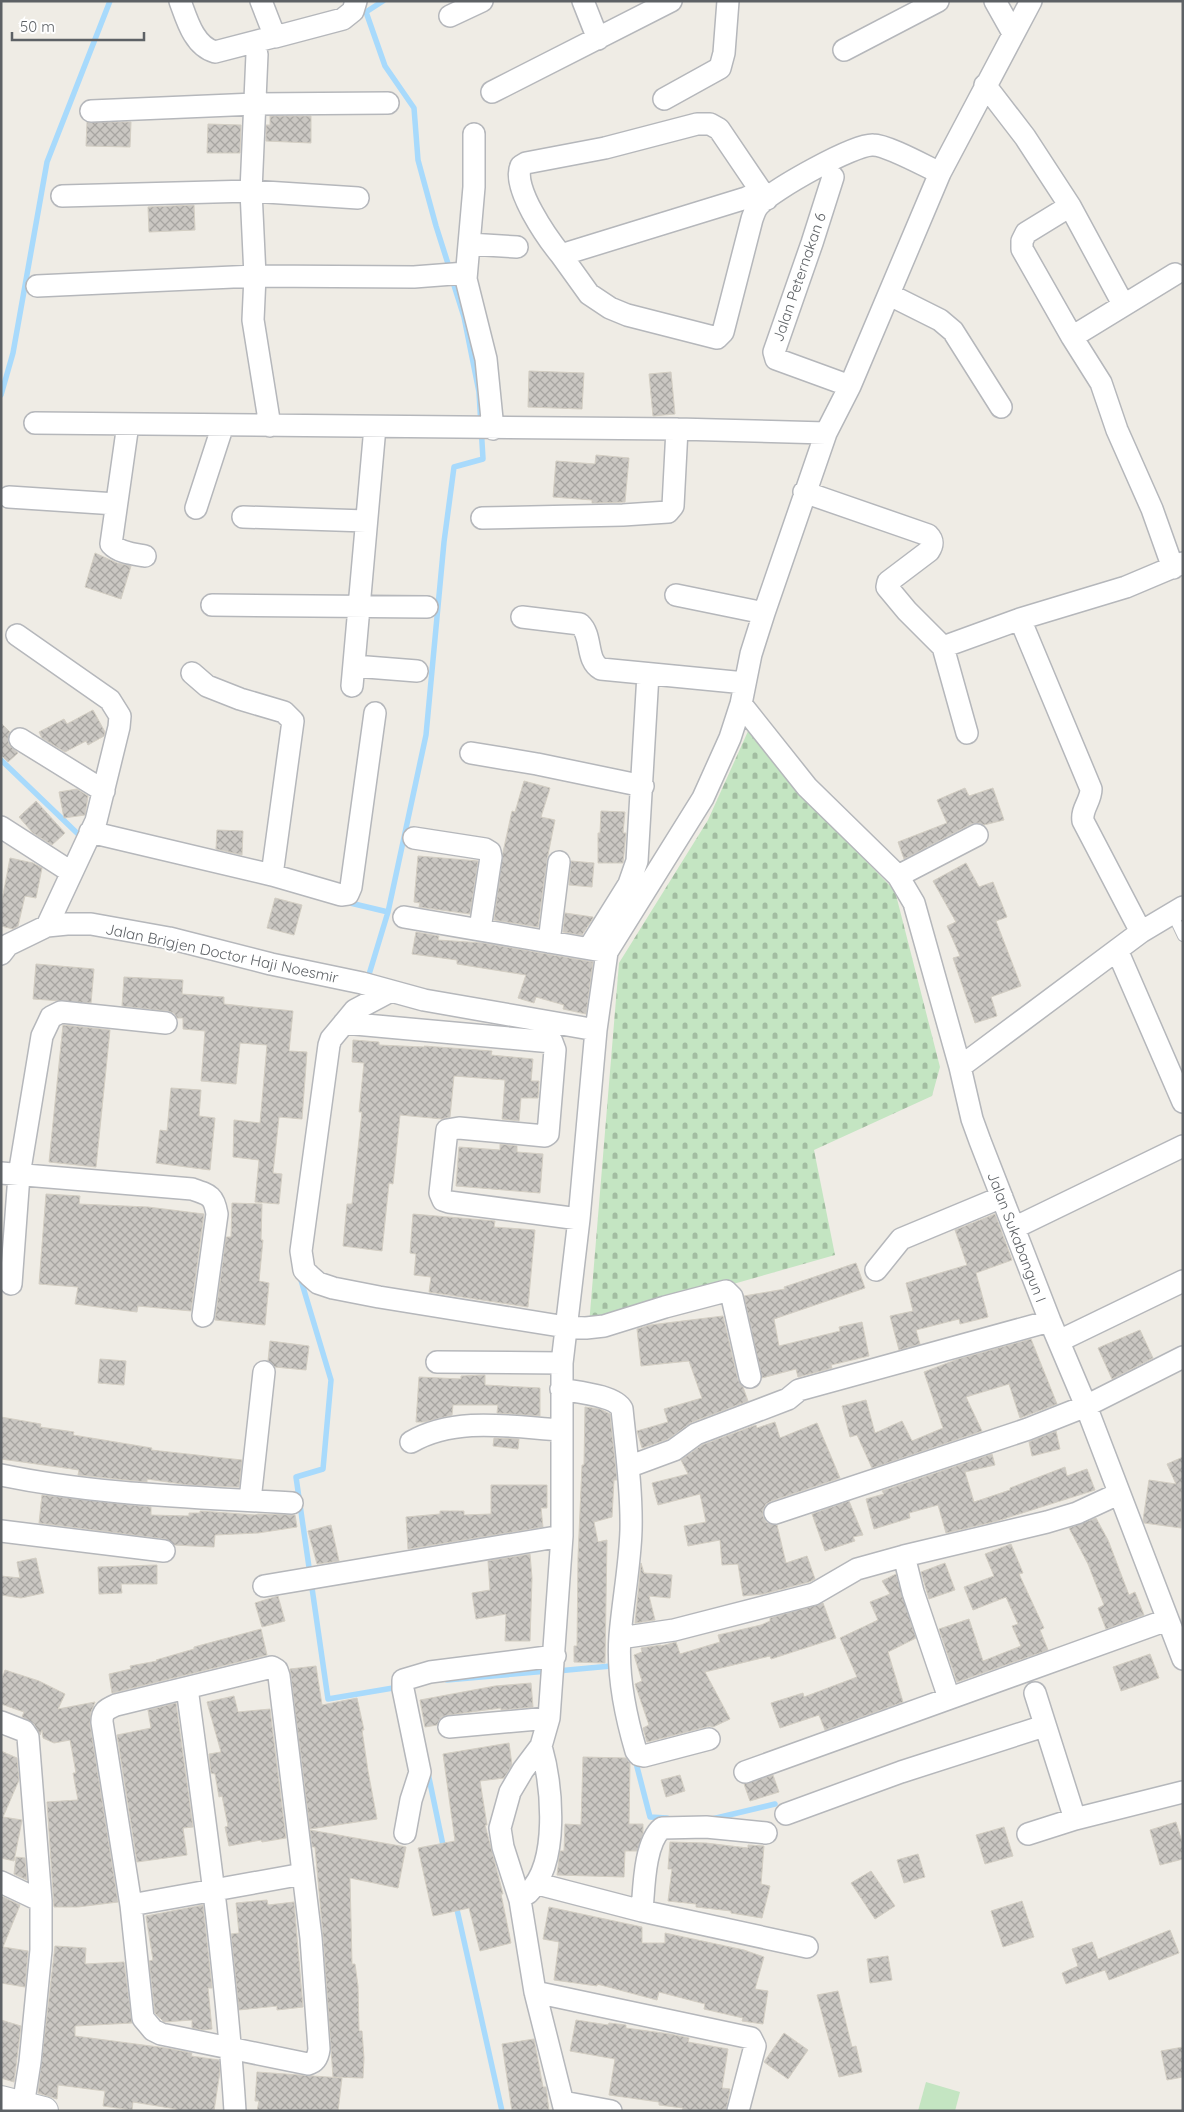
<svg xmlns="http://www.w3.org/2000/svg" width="1184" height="2112" font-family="Quicksand,sans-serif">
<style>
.cemetery{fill:url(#cemetery-stones)}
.garden{fill:#c4e5c2}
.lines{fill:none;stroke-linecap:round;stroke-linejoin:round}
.stream{stroke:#a8dafc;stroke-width:5.5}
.building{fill:url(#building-cross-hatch);stroke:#d3cec3}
.lane-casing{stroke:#b5b7bb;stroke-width:12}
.street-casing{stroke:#b5b7bb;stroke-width:24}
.secondary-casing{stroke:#b4b8bc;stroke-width:30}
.lane{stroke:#fff;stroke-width:10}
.street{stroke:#fff;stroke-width:21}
.secondary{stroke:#fff;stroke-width:28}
.labels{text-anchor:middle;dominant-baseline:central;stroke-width:4;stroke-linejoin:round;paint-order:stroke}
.street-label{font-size:15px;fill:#5d6165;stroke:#fff}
</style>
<defs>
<pattern id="cemetery-stones" width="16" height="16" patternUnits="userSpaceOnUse" patternTransform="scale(1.25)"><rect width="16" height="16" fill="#c4e5c2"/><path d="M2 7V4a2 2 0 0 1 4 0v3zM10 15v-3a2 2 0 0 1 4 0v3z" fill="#a2bda1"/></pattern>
<pattern id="building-cross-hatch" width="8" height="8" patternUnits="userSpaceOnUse" patternTransform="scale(1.25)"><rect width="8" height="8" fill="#cac7c2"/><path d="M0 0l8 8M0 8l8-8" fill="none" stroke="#a7a5a1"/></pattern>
</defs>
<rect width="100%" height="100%" fill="#efece5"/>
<path class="cemetery" d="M749 729 835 829 895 891 940 1067 932 1096 814 1150 835 1255 589 1325 619 963 708 820Z"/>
<path class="garden" d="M926 2082 960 2092 955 2111H918Z"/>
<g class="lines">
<path class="stream" d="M383 1 366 12 385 66 414 108 418 160 436 226 450 270
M1 395 13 353 47 162 110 1
M1 760 78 834
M346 902 388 912
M367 981 388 912 426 735 444 542 454 467 483 459 479 392 464 317 452 279
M300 1277 331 1380 323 1469 296 1477 328 1699 399 1687
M557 1671 611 1666 612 1670
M447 1680 548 1671
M635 1759 650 1817 667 1818
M428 1773 444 1850
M712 1819 775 1804
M456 1905 502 2111"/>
</g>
<path class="building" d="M270 116H311V143L266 141V125H270Z
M87 122H131L130 147 86 146Z
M208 124 241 125 240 153H207Z
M194 205 195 230 149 232 148 207Z
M529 371 584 373 582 409 528 407Z
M671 372 675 414 653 416 649 374Z
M596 455 629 458 625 502 595 503H592V500L553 497 556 461 595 464Z
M95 553 117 563 131 566 121 599 85 587Z
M93 710 105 732 104 736 88 745 86 741 65 752 42 738 39 732 64 719 67 724Z
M1 723 10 732 8 738 9 745 18 753 8 762 1 755Z
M524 781 550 788 541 817 555 820 547 860 538 927 494 920 503 852 512 811 515 812Z
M965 788 969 796 993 788 1004 820 984 825 978 823 971 824 904 859 898 842 947 823 937 800Z
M77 789 88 796 85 815 64 818 59 792Z
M36 801 65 833 52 845 33 833 19 817Z
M601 811 625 812 623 833H626L623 863H598V833H600Z
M217 830 243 831 242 855 216 849Z
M418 856 478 861 470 914 419 907 420 903 414 902Z
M10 858 33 863 42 868 36 898 25 896 18 926 13 929 1 926V906Z
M571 861 594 863 592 887 569 885Z
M966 863 979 887 993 882 1007 917 996 921 1021 986 991 997 997 1016 975 1023 953 958 960 956 947 926 956 922 933 881Z
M275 898 302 905 294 935 267 928Z
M565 913 593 917V918L582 935 563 932Z
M416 932 439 936 438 940 483 943 593 962 586 1014 563 1009 564 1005 536 997 534 1003 518 998 526 975 457 964V960L412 954Z
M36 964 94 969 91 1003 33 999Z
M124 977 183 980 182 994 224 997V1004L293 1011 289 1051 307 1052 302 1119 279 1117 273 1173 282 1174 279 1204 255 1202 259 1160 233 1157 234 1120 260 1123 267 1045 240 1043 236 1084 201 1081 205 1031 183 1029V1018H177L174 1013 168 1011 122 1006Z
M63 1025 110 1030 96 1167 49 1162Z
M353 1040 379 1042V1045L424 1047V1046L492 1051 491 1055 533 1059 531 1081H539L538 1098H521L519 1121 502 1119 505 1080 454 1076 450 1117 442 1119 400 1115 393 1184 389 1183 382 1251 343 1246 347 1204H352L362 1112H359L364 1063 352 1062Z
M171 1088 201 1090 199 1116 215 1118 210 1170 156 1163 160 1130 167 1131Z
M500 1144 517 1146V1152L543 1154 540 1193 456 1186 459 1147 500 1150Z
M46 1194 80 1196 79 1204 148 1207 204 1214 191 1311 138 1306 137 1312 75 1304 78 1287 39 1284Z
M232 1203 262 1204 261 1240H263L259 1281 269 1283 265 1325 215 1320 226 1237H231Z
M413 1214 495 1221 494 1227 535 1230 528 1307 429 1292 431 1277 414 1275 416 1254 410 1253Z
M995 1214 1012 1260 976 1273 988 1317 960 1324 959 1319 916 1330 920 1344 899 1350 890 1316 913 1311 906 1283 967 1265 955 1230Z
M856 1263 865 1288 774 1319 779 1346 840 1331 839 1327 862 1322 869 1356 831 1365 832 1368 798 1377 796 1369 762 1378 744 1296 785 1289 784 1287Z
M723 1316 738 1380 743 1387 748 1401 692 1422 668 1439 642 1448 637 1431 668 1422 664 1409 702 1398 689 1361 641 1366 637 1329 650 1325Z
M1140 1330 1153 1358 1112 1379 1098 1348Z
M1031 1339 1057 1404 1020 1418 1009 1384 966 1397 982 1431 872 1468 857 1435 850 1437 842 1406 866 1400 875 1433 902 1421 912 1441 943 1428 924 1372 958 1359Z
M270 1341 309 1346 306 1370 275 1367 268 1361Z
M100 1359 126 1361 124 1385 98 1383Z
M485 1375V1385L540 1388V1416L497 1413 498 1405H453L452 1415 424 1422H416L419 1377 461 1379V1376Z
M585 1407 600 1409 610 1414 617 1480H614L612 1517 594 1522 598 1542 607 1540 605 1663 574 1662V1646H577L578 1557 582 1465H584Z
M1 1417 41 1424 40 1427 74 1432 73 1435 152 1448 151 1450 242 1460 239 1487 189 1485 147 1479V1482L78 1475 79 1470 1 1459Z
M775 1422 780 1438 817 1423 840 1478 771 1501 766 1504 763 1510V1516L766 1522 777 1525 786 1563 807 1556 815 1579 809 1582 763 1594 743 1596 738 1564 722 1565 720 1540 688 1546 684 1526 706 1522 700 1494 658 1505 652 1483 688 1474 681 1460 702 1445 756 1425 757 1428Z
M1056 1431 1060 1449 1032 1456 1029 1442Z
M494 1438 519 1439 518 1449 493 1446Z
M992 1454 995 1465 965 1472 974 1502 1010 1490V1488L1065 1467 1067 1476 1087 1469 1095 1490 997 1521 946 1533 938 1505 909 1513 910 1518 874 1529 866 1499 884 1494 882 1491Z
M1183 1457 1181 1528 1144 1523 1143 1520 1149 1480 1176 1484 1167 1464Z
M491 1485H547V1508H541L543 1527 408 1549 406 1517 440 1514V1511H464V1515L491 1514Z
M42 1495 151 1507V1515L189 1516V1513H200V1511L255 1515 258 1514 295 1515 297 1527 258 1533 215 1535 214 1547 174 1545 166 1539 39 1523Z
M849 1501 863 1535 853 1537 855 1541 825 1551 812 1514Z
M1096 1518 1108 1540 1129 1595 1135 1592 1144 1615 1106 1629 1098 1608 1104 1605 1088 1564 1069 1528Z
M331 1525 339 1561 317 1564 308 1531Z
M1011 1544 1023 1573 1019 1574 1044 1628 1040 1630 1048 1650 957 1682 939 1629 969 1619 983 1661 1021 1646 1012 1626 1018 1624 1006 1597 973 1610 964 1587 994 1576 985 1554Z
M530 1554 532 1578 530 1641H505L506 1614 476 1619 472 1593 490 1590 488 1561Z
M36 1558 44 1593 21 1598 1 1595V1576L20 1578 17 1562Z
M641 1563 644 1573 672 1575 670 1598 649 1596 655 1620 635 1623Z
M945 1563 955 1590 929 1599 921 1572Z
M157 1565V1584H121L122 1593 99 1594 98 1567Z
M896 1574 916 1638 888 1652 903 1702 825 1730 819 1715 780 1728 771 1703 803 1693 804 1697 857 1677 840 1638 878 1620 870 1602 890 1594 882 1581Z
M278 1596 285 1621 262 1627 255 1603Z
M823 1603 836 1638 771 1659 770 1656 705 1672 730 1719 713 1727 710 1726 647 1742 643 1728 649 1725 635 1684 642 1681 634 1655 642 1652 641 1648 661 1645V1646L676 1642 680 1654 720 1642 718 1635 761 1625 770 1621V1618Z
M261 1629 267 1655 112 1693 109 1674 131 1669 130 1666 157 1661 156 1660 194 1649V1647Z
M1150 1654 1159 1678 1121 1691 1113 1667Z
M316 1666 322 1705 357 1698 364 1730H362L368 1771 377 1819 310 1829 290 1669Z
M5 1670 39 1681 65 1694 58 1709 95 1702 91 1712 90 1724 118 1902 78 1907H54L47 1802 78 1800 73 1773H76L70 1740 54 1743 43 1738 42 1730 40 1735 34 1724 22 1717 24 1712 1 1704V1681Z
M531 1683 533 1707 501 1710V1708L448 1715 441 1717 437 1725 425 1727 420 1700 495 1686Z
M234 1696 238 1712 270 1709 286 1838 262 1842 261 1840 229 1846 225 1827 228 1826 222 1796 219 1797 215 1774 211 1773 209 1754 221 1752 207 1702Z
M176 1703 193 1827 183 1828 187 1855 137 1862 117 1735 151 1728 148 1710Z
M509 1743 512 1765 504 1778 480 1781 487 1825H485L503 1894H501L511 1943 480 1951 469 1908 433 1916 418 1848 455 1841 443 1754Z
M1 1751 17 1758 19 1780 3 1817 22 1820 14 1861 1 1858Z
M583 1757 626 1758 630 1763 629 1824H643V1834L637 1851H625L624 1877 557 1875 560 1851H564L565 1824 581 1825Z
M680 1775 685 1791 666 1797 661 1780Z
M773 1775 779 1792 750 1801 744 1784Z
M1176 1822 1183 1845V1859L1160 1865 1150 1830Z
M1004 1827 1013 1856 985 1864 976 1835Z
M310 1830 406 1847 398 1888 350 1878 352 1964H355L358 1986 359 2031H362L364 2058 363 2078 333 2077 323 1936 315 1847H312Z
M670 1842 706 1843 748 1848V1845L764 1846 761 1884 770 1886 762 1918 731 1913V1911L696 1907V1904L668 1901 672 1869H668Z
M918 1854 925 1877 904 1883 897 1860Z
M16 1857 25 1858 27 1880 14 1874Z
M871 1871 895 1906 875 1919 851 1883Z
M1 1896 20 1905 3 1947 28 1951 25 1987 1 1983Z
M267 1900 268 1905 294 1902 303 2007 277 2010V2006L239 2010 231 1934 239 1933 236 1903Z
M1022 1901 1034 1937 1003 1947 991 1911Z
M203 1905 212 1988H208L212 2029 203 2030 192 2028V2020L164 2022 155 2013 149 1961 153 1960 146 1916Z
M549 1907 642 1927V1943H665V1933L744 1950 764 1957 755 1989 768 1991 763 2024 742 2021 743 2018 704 2009 705 2004 659 1992 657 2000 597 1984V1986L554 1980 559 1942 543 1939Z
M1170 1930 1179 1953 1109 1980 1105 1970 1066 1984 1062 1973 1078 1966 1072 1949 1092 1942 1098 1959Z
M55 1946 86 1948 85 1964 124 1962 132 2023 75 2026V2036L166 2048 192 2053 191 2056 219 2060 220 2071 214 2111H176V2109L133 2102 132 2110 103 2106 105 2091 58 2085 57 2099 38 2093Z
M888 1956 892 1980 870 1983 867 1959Z
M838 1991 852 2047 856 2046 862 2072 839 2077 817 1995Z
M1 2020 21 2026 14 2082 1 2078Z
M576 2020 608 2025 609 2023 626 2025V2028L670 2034 689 2038 688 2042 728 2049 722 2088 730 2089 726 2111H682L683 2108 659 2105V2102L609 2095 615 2059 570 2051Z
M784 2033 808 2050 788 2079 764 2062Z
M534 2039 543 2087H546L549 2111H512L502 2044Z
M1183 2047V2077L1167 2080 1161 2051Z
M257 2072 342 2078 338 2111H257L259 2101H255Z"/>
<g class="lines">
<g class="lane-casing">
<path id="lane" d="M1172 913 1183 936"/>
</g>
<g class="street-casing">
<path id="street" d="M180 1C187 20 194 46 215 52L273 37
M261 1 275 37 343 19 353 11 356 1
M583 1 598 39
M995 1 1013 33
M450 16 482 1
M844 50 938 1
M257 54 251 191 255 276 253 320 270 426
M985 85 1025 137 1070 206 1123 304
M492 92 671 1
M664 99 720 68 724 53 728 1
M91 111 255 104 388 103
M474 134V187L466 279 486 359 493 429
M833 177 812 243 774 352 776 359 850 386
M761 191 746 198 561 255C548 239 511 187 521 166L526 163 605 148 697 124H710L719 129 761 191 767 199
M62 196 251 191 358 198
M1070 206 1026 233 1022 241V249L1072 337 1101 383 1117 430 1152 509 1173 568
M469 244 517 247
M561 255 589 294 610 308 627 315 717 338 723 332 752 219C754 214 755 209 759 205 772 190 854 144 873 145 887 145 925 166 940 173
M37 286 255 276 414 277 466 273
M890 295 940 320 953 331 1001 407
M1072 337 1175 274
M35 423 677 429 826 433
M128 424 111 544C119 553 134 554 145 556
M804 492 928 535C933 540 933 545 929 551L888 582 887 587 907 611 943 647 967 733
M9 497 116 504
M196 508 223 425
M243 517 366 521
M482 518 623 515 668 512 673 506 677 429
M676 595 764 613
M212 605 427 607
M522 617 580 624C593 636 585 660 601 669L745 683
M1020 619 1091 789C1091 801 1081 809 1083 821L1141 932
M17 635 110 700 120 716 119 727 96 821 47 926
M943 647 1020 619 1126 587 1183 563
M354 666 417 671
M192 673 207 686 240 699 284 712 293 721 272 875
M352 686 375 427
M741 704 807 787 898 876 914 903 960 1067
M20 739 104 791
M471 753 537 764 643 786
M1 827 71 872
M90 832 272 875 341 895 348 894 351 887 375 713
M414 838 485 849 490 852 491 857 480 929
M898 876 977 835
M1183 907 1141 932 960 1067 972 1119 980 1141 1050 1321 1086 1406 1183 1659
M404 917 602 951
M549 942 559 862
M589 948 629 884 637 861 648 674
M1117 950 1183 1102
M1 954 8 945 47 926 67 924H91L169 938 271 964 362 983 424 1000 596 1030
M391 991 355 1010 331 1039 329 1045 301 1251 304 1270 310 1276 318 1283 333 1288 379 1297 566 1327 586 1328 604 1326 665 1307 726 1291 732 1297 750 1377
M344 1023 552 1042 555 1050 548 1134 545 1136 459 1128 447 1130 440 1193 443 1200 449 1202 579 1219
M1 1173 192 1189C210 1195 214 1196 217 1214L203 1316
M1014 1228 1183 1146
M876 1270 901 1239 1002 1197
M11 1284 19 1175 42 1036 51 1017 61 1012 166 1023
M1059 1341 1183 1281
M437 1362 562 1363
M561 1389C576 1392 615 1395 622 1409 626 1449 632 1490 631 1530 630 1565 623 1600 620 1636 617 1675 625 1714 636 1751L639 1755 644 1756 709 1739
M411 1442C456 1416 512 1427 561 1430
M628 1467 674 1450 696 1434 788 1399 799 1390 1050 1321
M1 1475C97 1495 194 1497 292 1503
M250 1500 264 1372
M775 1513 1028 1429 1086 1406 1183 1357
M1 1531 164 1551
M904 1556 913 1592 949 1698
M264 1586 562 1536
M620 1638 674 1630 814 1594 857 1569 904 1556 1047 1522 1077 1513 1118 1494
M272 1667 277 1670 279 1676 311 1938 319 2049C318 2057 316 2062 308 2064L161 2034 153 2030 143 2018 131 1905 102 1722C102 1711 107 1709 116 1705Z
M187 1688C206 1828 226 1969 235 2111
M1035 1693 1075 1819
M1 1722 24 1731 28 1737 41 1901V1950L30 2062 23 2106
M449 1727 549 1718
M745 1772 1167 1620
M786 1814 901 1772 1044 1726
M405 1833 411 1800 420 1772 403 1689V1680L430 1672 555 1656
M1028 1834 1075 1819 1183 1792
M1 1882 41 1901
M538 1884 642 1911 807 1947
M528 1893C560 1863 552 1785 541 1746
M131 1905 303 1874
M642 1911C644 1889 644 1843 662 1828L706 1827 766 1833
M535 1992 751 2038 755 2046 738 2111
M563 2102 611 2111
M565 2111 535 1992 520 1900 503 1847 500 1828 510 1792 523 1770 541 1746 549 1718 562 1536V1363L579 1219 596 1030 607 952 703 798 730 738 741 704 751 654 764 613 826 433 850 386 940 173 1031 1"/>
</g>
<g class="secondary-casing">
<path id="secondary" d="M1 2100 44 2111"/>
</g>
<use href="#lane" class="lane"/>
<use href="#street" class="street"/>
<use href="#secondary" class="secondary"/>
</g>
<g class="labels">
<g class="street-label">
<text transform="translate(799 277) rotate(-71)">Jalan Peternakan 6</text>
<text transform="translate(222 953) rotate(12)">Jalan Brigjen Doctor Haji Noesmir</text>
<text transform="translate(1017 1237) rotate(69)">Jalan Sukabangun I</text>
</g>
</g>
<rect width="1184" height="2112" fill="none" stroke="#5d6165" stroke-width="5"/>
<path d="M12 32v8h132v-8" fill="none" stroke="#5d6165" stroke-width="2.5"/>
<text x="20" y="32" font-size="15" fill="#5d6165" stroke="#ffffff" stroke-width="4" paint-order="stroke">50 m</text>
</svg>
